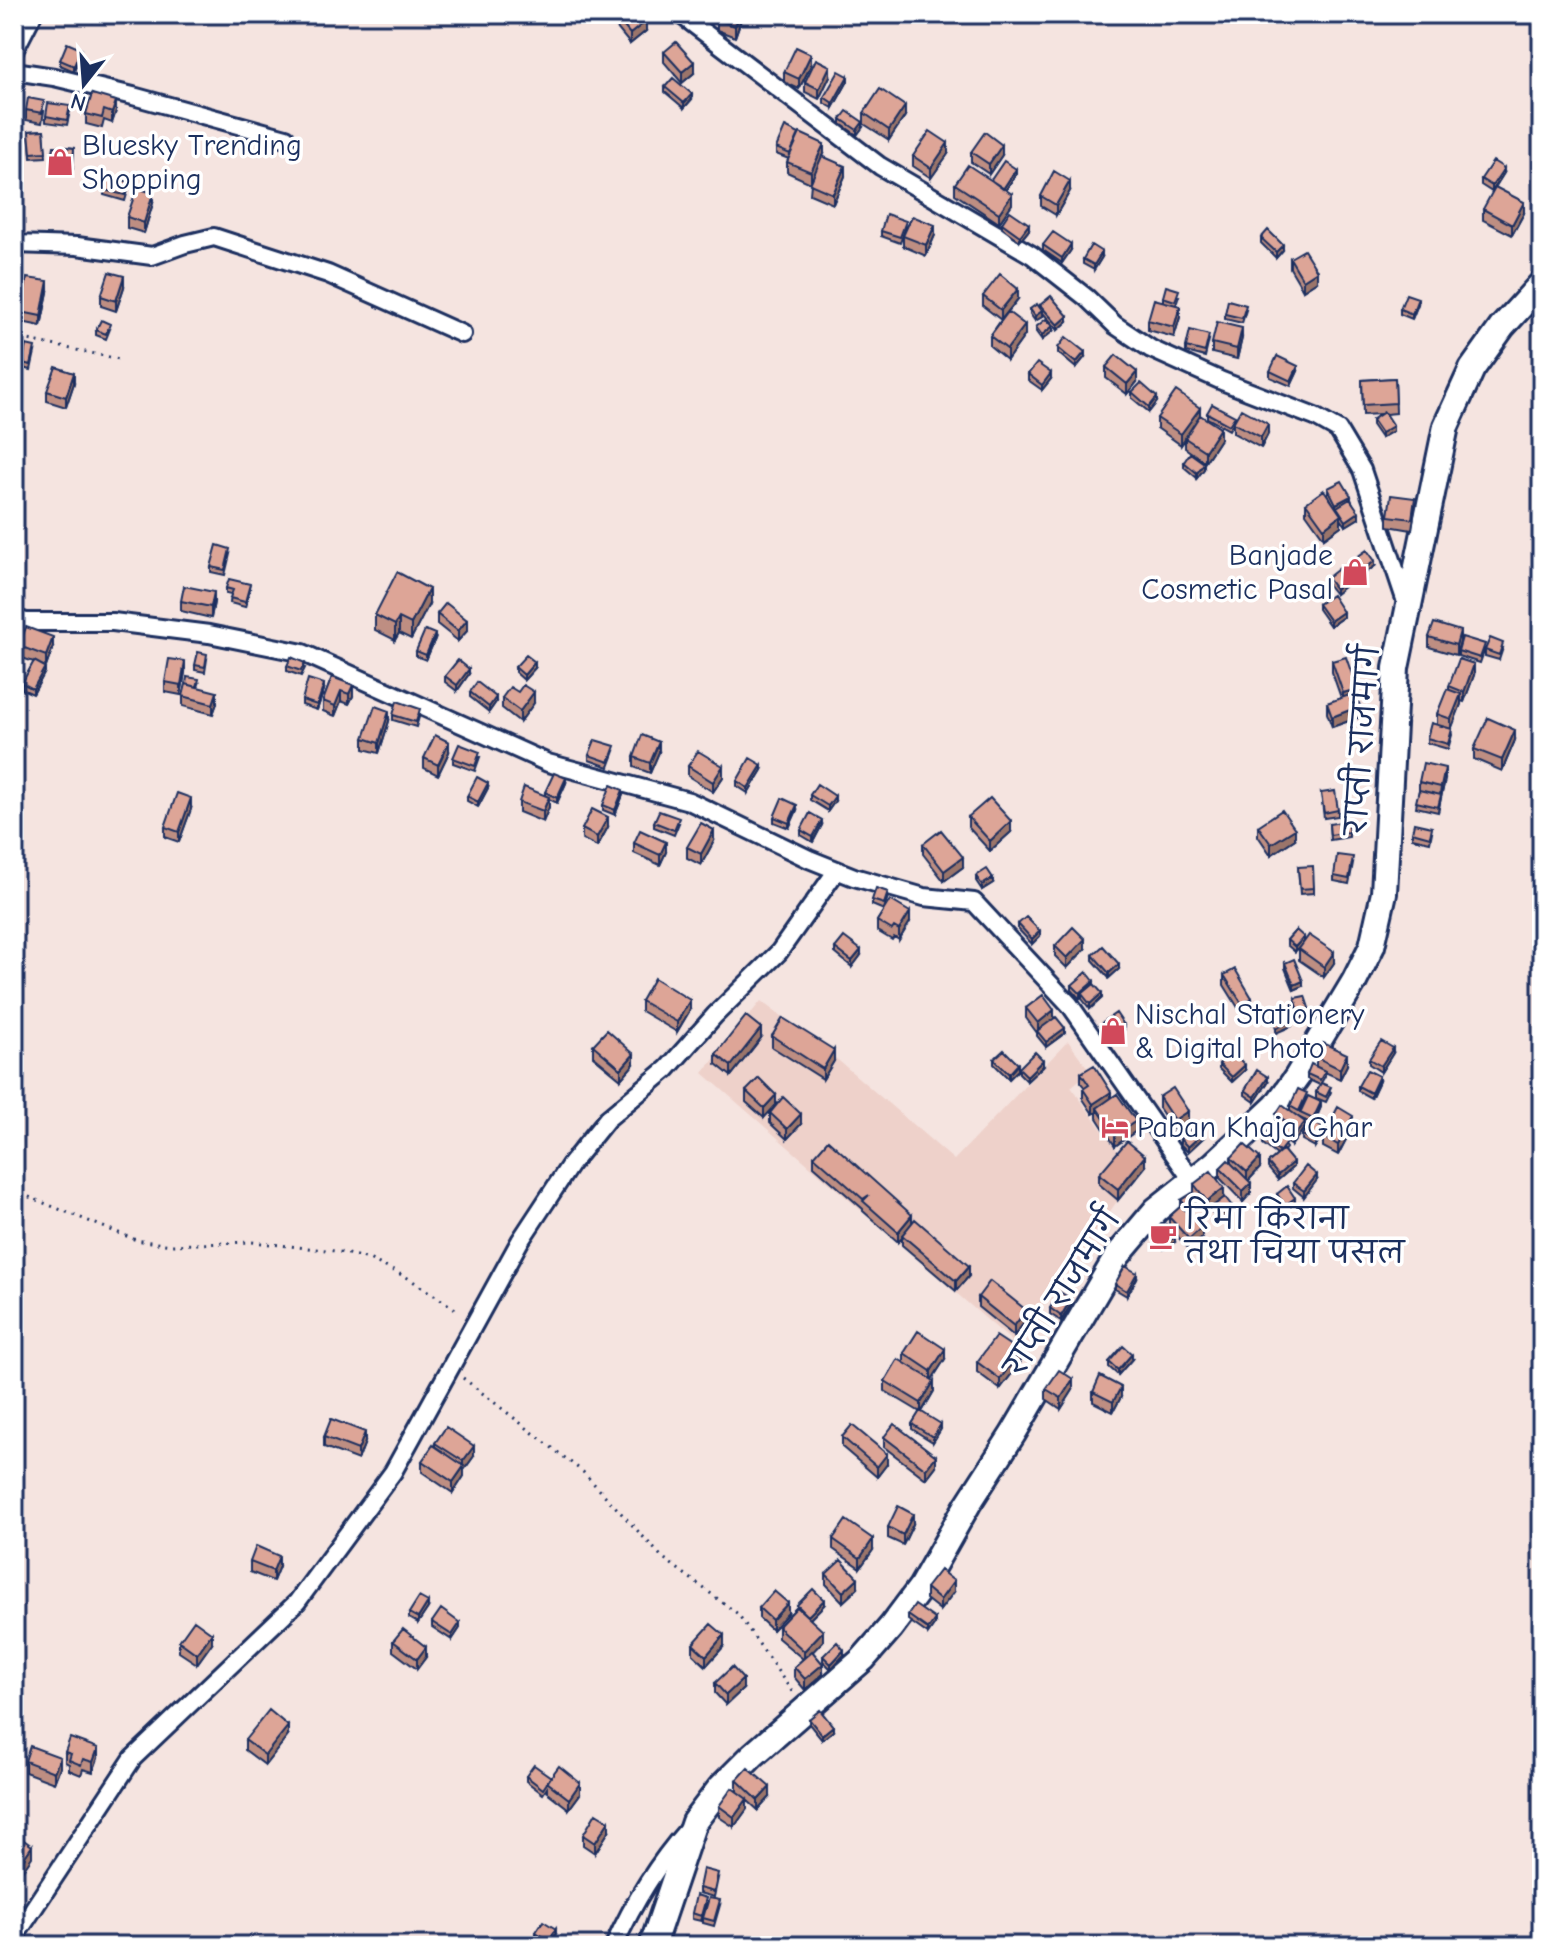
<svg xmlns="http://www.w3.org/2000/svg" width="1556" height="1960" font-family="'Comic Neue','Playpen Sans Deva',sans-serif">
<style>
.built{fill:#eed1ca}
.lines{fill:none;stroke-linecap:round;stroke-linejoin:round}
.street-casing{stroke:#1b2f5e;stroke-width:22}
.primary-casing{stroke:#1b2f5e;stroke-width:30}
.path{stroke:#1b2f5e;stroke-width:3;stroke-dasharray:2 6;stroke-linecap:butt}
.street{stroke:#fff;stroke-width:16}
.primary{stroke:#fff;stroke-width:24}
.wall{fill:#be8e82;stroke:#1b2f5e;stroke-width:2}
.shaded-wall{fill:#9b746a;stroke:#1b2f5e;stroke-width:2}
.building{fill:#dda597;stroke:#1b2f5e;stroke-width:2}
.labels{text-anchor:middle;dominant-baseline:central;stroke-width:7;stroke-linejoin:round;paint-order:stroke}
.poi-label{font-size:30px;fill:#1b2f5e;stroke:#fff;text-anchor:start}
.street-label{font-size:30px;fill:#1b2f5e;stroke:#fff}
</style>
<rect width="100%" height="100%" fill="#f5e4e0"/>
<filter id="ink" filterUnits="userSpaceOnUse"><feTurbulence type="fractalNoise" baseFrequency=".0125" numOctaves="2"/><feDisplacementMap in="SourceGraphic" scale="16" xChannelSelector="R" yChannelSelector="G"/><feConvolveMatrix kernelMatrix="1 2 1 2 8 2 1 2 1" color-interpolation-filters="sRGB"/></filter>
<g filter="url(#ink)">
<path class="built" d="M761 1001 839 1061 954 1160 1068 1041 1090 1071 1071 1087 1122 1157 1099 1184 1118 1200 1015 1344 703 1073Z"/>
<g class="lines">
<g class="street-casing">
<path id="street" d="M680 14 880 166 1032 255 1087 298 1115 325 1151 349 1222 381 1315 417 1338 430 1362 470 1408 608
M14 51 33 14
M14 71 54 77 133 96 286 138
M14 244 77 246 152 256 185 244 214 237 328 274 462 334
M14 618 26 622H113L209 634 303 653 548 763 689 801 809 859 854 877 924 897 974 902 1070 1005 1192 1180
M14 1938 133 1758 297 1602 393 1472 520 1241 570 1165 607 1119 667 1069 715 1015 779 952 837 870
M614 1946C633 1903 657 1864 688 1829"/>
</g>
<g class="primary-casing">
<path id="primary" d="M652 1946 694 1822 720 1788 753 1755 863 1659 891 1627 921 1587 968 1504 1013 1434 1118 1255 1156 1210 1214 1164 1276 1106 1297 1077 1354 982 1372 946 1384 893 1396 668 1446 426 1472 369 1502 327 1542 283"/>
</g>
<path class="path" d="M14 337 119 359
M14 1191 136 1240 171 1245 252 1242 335 1251 369 1259 408 1278 460 1312
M463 1378 583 1472 662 1557 738 1614 793 1693"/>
<use href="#street" class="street"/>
<use href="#primary" class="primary"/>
</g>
<path class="wall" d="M82 14H98L93 22 82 16Z
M743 14 735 37 717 30V20Z
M616 17 646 31 630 44 616 27Z
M664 52 694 73 682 83 664 62Z
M81 55 74 71 60 65V60Z
M811 65 799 89 784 82V72Z
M830 76 819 99 805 92V82Z
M848 81 833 108 824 103V97Z
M665 87 692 99 684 108 665 92Z
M92 94 116 111 112 123 104 120 102 128 86 124V114Z
M26 110 44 111 42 123 26 120Z
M70 111 67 125 46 122V116Z
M864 113 905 116 889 140 864 124Z
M841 119 863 127 857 135 841 124Z
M44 130 46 157 31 158 29 131Z
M54 146 74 148 73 169 52 167Z
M776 148 824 154 822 157 845 176 833 204 810 194 811 183 787 172V162L789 159 776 154Z
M971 152 1002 155 989 174 971 162Z
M948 154 931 178 913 166V156Z
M1504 173 1492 192 1481 185V179Z
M1016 174 1006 190 1012 204 999 223 955 194V184L991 180Z
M129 187 125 201 104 195V190Z
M1070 191 1056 215 1041 206V196Z
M153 203 144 233 127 228V217Z
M1483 209 1524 213 1512 235 1483 220Z
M1002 223 1029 230 1020 241 1002 228Z
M906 226 900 243 881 236V231Z
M935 235 926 256 903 246V236Z
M1261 238 1283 250 1276 258 1261 243Z
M1043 245 1071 250 1062 263 1043 250Z
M1102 257 1094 270 1083 264V259Z
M1290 258 1317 281 1303 290 1290 268Z
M124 287 116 311 101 306V296Z
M48 292 41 326 21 322V312Z
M983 296 1018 299 1008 312 1025 335 1007 360 990 346V336L1001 320 983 306Z
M1179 296 1176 305 1180 317 1174 337 1148 330V320L1163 302V297Z
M1418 304 1412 319 1400 314V309Z
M1040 305 1068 321 1058 330 1042 312V317L1035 321 1030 314V309H1040Z
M1246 310 1242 323 1225 319V314Z
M1036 327 1053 331 1042 340 1036 332Z
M110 329 106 339 96 335V330Z
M1242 338 1237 359 1212 353V343Z
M1209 340 1205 357 1186 352V347Z
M1058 348 1085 357 1076 368 1058 353Z
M35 352 31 370 22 368V363Z
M1106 367 1137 382 1127 394 1106 378Z
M1270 371H1298L1291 386 1270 377Z
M1028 374 1051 379 1042 390 1028 380Z
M1395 378 1396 413 1385 414 1393 431 1381 438 1372 425V420L1381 414 1363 415 1362 380Z
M74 383 66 407 47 401V391Z
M1132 392 1157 402 1149 412 1132 398Z
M1207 413 1235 421 1268 434 1261 448 1233 433V423L1229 430 1207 418Z
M1200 416 1220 439 1205 462 1185 448V439L1181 445 1157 428V418Z
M1184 462 1204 469 1197 478 1184 467Z
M1328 488 1351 499 1359 518 1346 526 1341 519V526L1324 538 1306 513V503L1333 504 1328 494Z
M1415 508 1412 530 1388 526V516Z
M230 554 225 575 211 572V567Z
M1347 564 1375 566 1355 580 1347 569Z
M1327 578 1351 581 1335 594 1327 584Z
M226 588 250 589 245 607 230 603 231 594 226 593Z
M181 601 214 602 211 618 181 611Z
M429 604 411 639 399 633 395 640 375 630V615Z
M1318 604 1343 617 1330 626 1318 609Z
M437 614 467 631 458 641 437 624Z
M1429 637 1460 641 1456 655 1429 647Z
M435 639 426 660 416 656V651Z
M19 646 53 647 46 667 43 666 45 672 33 694 22 689V683L34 662 19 657Z
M1503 648 1499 660 1485 656V650Z
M1485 649 1480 663 1458 656V651Z
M207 659 205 672 195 670V665Z
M1332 661 1357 698 1360 717 1332 727 1327 713V703L1341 698 1332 672Z
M287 666 305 668 301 676 287 671Z
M515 667 535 668 524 680 515 672Z
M185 672 181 695 165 692V682Z
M469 674 457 691 445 682V676Z
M1474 675 1464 702 1461 701V704L1451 729 1452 735 1448 749 1427 743V738L1437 724V714L1449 689V686Z
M332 677 353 696 349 704 341 701 335 716 323 711V701Z
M199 684 198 687 217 703 213 714 183 706V696Z
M324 690 317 710 302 705V700Z
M470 692 496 702 489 712 470 697Z
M518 692 534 703 520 722 502 708V698Z
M420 714 416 727 393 720V715Z
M389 721 379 753 364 749V738Z
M1515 740 1502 771 1474 759V749Z
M615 751 609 767 589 760V755Z
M449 752 438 775 424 768V758Z
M659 752 650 773 634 767V757Z
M480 757 475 771 453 763V758Z
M688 766 723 777 713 792 688 776Z
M762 770 748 793 737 786V781Z
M1445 779 1438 812 1416 807 1419 790V782Z
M566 783 557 803 549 799V807L543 822 519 812V802L545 795V792Z
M488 788 478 807 467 801V796Z
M1321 793 1338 810V816L1324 818Z
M623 795 615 815 603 810V805Z
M810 795 835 801 828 811 810 800Z
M191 809 179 842 165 837V827Z
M797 810 789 828 774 822V817Z
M968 817 1011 832 990 851 968 827Z
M654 822 679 823 674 835 654 827Z
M1329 824 1349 832V837L1330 840Z
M822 825 813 842 801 835V830Z
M1258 826 1295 839 1271 855 1258 836Z
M608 827 597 847 582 839V829Z
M1412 832H1432L1430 842 1412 838Z
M714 841 701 865 687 858V847Z
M634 843 666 852 660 865 634 853Z
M923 844 963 867 944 881 923 854Z
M1353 863 1349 884 1334 881V876Z
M1298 867 1314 888V893L1300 894Z
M976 876 993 883 982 890 976 881Z
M888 897 884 909 910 922 899 940 894 937 892 940 877 931V921L884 910 872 905V900Z
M1018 924 1040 936 1032 944 1018 929Z
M1296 930 1295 952 1287 945V940Z
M1055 946 1085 949 1067 968 1055 956Z
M835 948 861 955 852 967 835 953Z
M1299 949 1334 963 1324 977 1299 960Z
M1093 955 1119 969 1109 978 1093 960Z
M1285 963 1303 986 1294 990 1285 968Z
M1224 975 1252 1008 1242 1014 1224 985Z
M1072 985H1094L1102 998 1090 1009 1082 999V997L1080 999 1072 990Z
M1295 998 1311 1019 1301 1022 1295 1004Z
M641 1001 690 1010 677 1032 641 1011Z
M1026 1008 1054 1018 1065 1033 1046 1047 1037 1036V1033L1026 1018Z
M1103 1022 1124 1030 1111 1039 1103 1027Z
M772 1036 834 1061 823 1079 772 1047Z
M761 1038 731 1076 716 1064V1054Z
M593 1045 634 1064 621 1079 593 1056Z
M1393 1053 1381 1072 1369 1064V1059Z
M1316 1057 1347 1065 1340 1079 1325 1072V1076L1321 1083 1331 1092 1326 1102 1316 1098V1092L1320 1085 1307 1079V1074L1316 1067Z
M994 1059 1018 1070 1009 1079 994 1064Z
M1219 1064 1245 1070 1232 1082 1219 1069Z
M1043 1066 1027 1081 1019 1073V1068Z
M1081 1073 1111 1098 1136 1131 1115 1146 1097 1118V1112L1093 1114 1083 1099V1089L1085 1088 1081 1083Z
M1379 1081 1371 1098 1358 1091V1086Z
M1268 1082 1255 1102 1245 1095V1090Z
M746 1091 776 1095 764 1118 746 1102Z
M1159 1097 1188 1121 1174 1130 1159 1108Z
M1307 1098 1321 1107 1314 1123 1323 1134 1315 1147 1302 1140V1135L1310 1123 1300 1118 1305 1127 1291 1146 1278 1137 1286 1148 1284 1151 1293 1167 1278 1180 1268 1168V1163L1277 1155 1263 1144V1139L1272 1132V1128L1277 1120 1276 1114 1290 1111V1106Z
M770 1113 801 1124 787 1139 770 1123Z
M1353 1126 1338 1155 1323 1147V1136Z
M1203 1138 1188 1152 1180 1144V1139Z
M814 1156 912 1223 969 1276 956 1291 902 1245V1238L898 1242 863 1211V1209L814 1166Z
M1231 1158 1260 1168 1249 1180 1251 1193 1243 1202 1220 1178V1168L1231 1163Z
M1145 1167 1118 1200 1099 1184V1174Z
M1317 1180 1304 1197 1293 1188V1183Z
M1194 1184 1224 1198 1232 1211 1219 1221 1212 1212V1207L1207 1211 1194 1194Z
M1277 1194 1295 1203 1285 1211 1277 1199Z
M1181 1200 1197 1205 1188 1213 1202 1238 1189 1249 1169 1227V1217L1181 1206Z
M1155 1231 1175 1242 1164 1249 1155 1236Z
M1137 1278 1127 1296 1115 1289V1284Z
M978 1297 1026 1320 1014 1336 978 1307Z
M1071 1304 1061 1321 1050 1314V1308Z
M904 1353 945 1359 932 1379 934 1391 922 1412 941 1429 933 1442 912 1429V1424L920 1412 885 1391V1381L904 1363Z
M1132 1359 1118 1375 1109 1367V1362Z
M977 1362 1020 1363 1000 1389 977 1372Z
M1046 1389 1073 1390 1061 1409 1046 1399Z
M1093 1392 1121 1397 1113 1412 1093 1402Z
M324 1437 365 1442 358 1460 324 1447Z
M842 1437 887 1464 877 1477 842 1447Z
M884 1437 936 1466 926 1479 884 1447Z
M435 1443 474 1456 464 1470V1476L453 1493 422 1472V1461L435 1447Z
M913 1524 903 1545 888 1538V1527Z
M833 1539 873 1550 860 1568 833 1549Z
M250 1562 279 1566 273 1581 250 1572Z
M826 1574 858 1588 843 1602 826 1584Z
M926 1588 954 1592 940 1610 926 1599Z
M797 1605H824L810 1619 823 1641 812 1652 823 1674 805 1690 794 1677V1667L803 1659 778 1638V1627L797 1607Z
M428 1608 418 1623 409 1618V1613Z
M759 1608 788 1613 772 1630 759 1618Z
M908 1615 935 1624 928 1634 908 1620Z
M432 1622 460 1628 452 1640 432 1627Z
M179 1641 212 1643 197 1664 179 1652Z
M393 1641 426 1657 417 1669 393 1651Z
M693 1644 724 1646 706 1666 693 1654Z
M844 1655 831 1669 823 1661V1656Z
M715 1683 743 1689 726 1705 715 1693Z
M809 1719 833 1731 822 1740 809 1724Z
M288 1736 265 1765 245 1750V1740Z
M65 1752 98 1758 93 1772 83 1769 81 1775 69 1770V1764L65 1762Z
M25 1761 60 1767 54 1783 25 1772Z
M526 1776 551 1777 580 1794 569 1809 547 1792V1788L543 1794 526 1781Z
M737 1780 770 1797 758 1810 747 1800V1809L734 1827 719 1817V1806L737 1791Z
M609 1831 595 1853 583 1845V1835Z
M718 1878 714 1897 699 1893V1888Z
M706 1903 701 1921 692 1919V1913Z
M720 1905 714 1926 703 1923V1918Z
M536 1932 556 1934 549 1945 536 1937Z"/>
<path class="shaded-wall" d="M740 14H743L735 37V26Z
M646 21V31L630 44V34Z
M81 49V55L74 71V66Z
M811 54V65L799 89V79Z
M694 62V73L682 83V72Z
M830 66V76L819 99V89Z
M848 76V81L833 108V103Z
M692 94V99L684 108V103Z
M116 101V111L112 123V113Z
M905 106V116L889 140V130Z
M863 122V127L857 135V130Z
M948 143V154L931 178V168Z
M824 144V154L811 183V172Z
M1002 145V155L989 174V164Z
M845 166V176L833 204V194Z
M1504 168V173L1492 192V186Z
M1016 169V174L1003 194V189Z
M1070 181V191L1056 215V205Z
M153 193V203L144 233V223Z
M1012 194V204L999 223V213Z
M1524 202V213L1512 235V225Z
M1029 224V230L1020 241V236Z
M935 225V235L926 256V245Z
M1071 244V250L1062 263V258Z
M1283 245V250L1276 258V252Z
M1102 252V257L1094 270V265Z
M1317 271V281L1303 290V280Z
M124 276V287L116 311V301Z
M48 281V292L41 326V316Z
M1018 289V299L1001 320V310Z
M1418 298V304L1412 319V314Z
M1180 306V317L1174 337V327Z
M1042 311V317L1035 321V316Z
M1068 316V321L1058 330V325Z
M1025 325V335L1007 360V349Z
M1053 326V331L1042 340V335Z
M1242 328V338L1237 359V349Z
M1085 352V357L1076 368V363Z
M1298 366V371L1291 386V381Z
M1137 372V382L1127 394V384Z
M74 373V383L66 407V397Z
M1051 373V379L1042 390V385Z
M1157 397V402L1149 412V407Z
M1200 408V418L1181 445V434Z
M1268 424V434L1261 448V437Z
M1393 426V431L1381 438V433Z
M1220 428V439L1205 462V451Z
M1204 463V469L1197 478V473Z
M1351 496V501L1336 509V504Z
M1359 512V518L1346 526V521Z
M1341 515V526L1324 538V528Z
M1375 561V566L1355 580V575Z
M1351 576V581L1335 594V589Z
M429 589V604L411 639V624Z
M214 592V602L211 618V607Z
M1343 612V617L1330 626V621Z
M399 618V633L395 640V625Z
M467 620V631L458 641V631Z
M1460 631V641L1456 655V645Z
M435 634V639L426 660V655Z
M53 637V647L46 667V656Z
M185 661V672L181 695V685Z
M535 662V668L524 680V675Z
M1474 664V675L1464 702V692Z
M45 667V672L33 694V689Z
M469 669V674L457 691V685Z
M324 684V690L317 710V705Z
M353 685V696L349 704V694Z
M1357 689V699L1343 704V693Z
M341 691V701L335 716V706Z
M217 692V703L213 714V704Z
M534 692V703L520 722V711Z
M1461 694V704L1451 730V719Z
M496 697V702L489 712V707Z
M1360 706V717L1332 727V717Z
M389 711V721L379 753V743Z
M1515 730V740L1502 771V760Z
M449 742V752L438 775V765Z
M659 742V752L650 773V763Z
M762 765V770L748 793V788Z
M723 766V777L713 792V782Z
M1445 768V779L1438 812 1441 787Z
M566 778V783L557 803V798Z
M488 783V788L478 807V802Z
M623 790V795L615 815V810Z
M835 796V801L828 811V806Z
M549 797V807L543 822V811Z
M191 798V809L179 842V832Z
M797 805V810L789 828V823Z
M608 817V827L597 847V837Z
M822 820V825L813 842V837Z
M1011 821V832L990 851V841Z
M1295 829V839L1271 855V844Z
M714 830V841L701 865V854Z
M666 842V852L660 865V855Z
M963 857V867L944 881V871Z
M993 878V883L982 890V885Z
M910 912V922L899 940V930Z
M1040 931V936L1032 944V939Z
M1304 937V942L1295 952V947Z
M1085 939V949L1067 968V958Z
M861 950V955L852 967V961Z
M1334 952V963L1324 977V967Z
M1119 964V969L1109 978V973Z
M1094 981V986L1082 994V997L1080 999V993Z
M1303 981V986L1294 990V985Z
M1102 993V998L1090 1009V1004Z
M1252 998V1008L1242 1014V1004Z
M690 1000V1010L677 1032V1022Z
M1054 1010V1020L1038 1033V1023Z
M1311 1014V1019L1301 1022V1017Z
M1292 1021V1026L1276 1033V1028Z
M1124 1025V1030L1111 1039V1034Z
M761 1028V1038L731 1076V1066Z
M1065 1028V1033L1046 1047V1042Z
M1393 1048V1053L1381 1072V1066Z
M834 1050V1061L823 1079V1069Z
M634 1054V1064L621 1079V1069Z
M1347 1054V1065L1340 1079V1069Z
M1043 1060V1066L1027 1081V1076Z
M1018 1064V1070L1009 1079V1074Z
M1245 1065V1070L1232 1082V1077Z
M1379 1076V1081L1371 1098V1093Z
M1268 1077V1082L1255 1102V1097Z
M1111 1092V1102L1097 1108V1112L1093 1114V1104Z
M776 1095V1105L764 1118V1108Z
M1321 1102V1107L1313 1125V1119Z
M1188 1111V1121L1174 1130V1120Z
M801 1114V1124L787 1139V1129Z
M1353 1116V1126L1338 1155V1145Z
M1136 1121V1131L1115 1146V1135Z
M1305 1122V1127L1291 1146V1140Z
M1323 1128V1134L1315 1147V1142Z
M1203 1133V1138L1188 1152V1147Z
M1145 1156V1167L1118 1200V1189Z
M1260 1158V1168L1247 1182V1172Z
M1293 1162V1167L1278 1180V1175Z
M1317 1175V1180L1304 1197V1191Z
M1251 1183V1193L1243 1202V1191Z
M1224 1188V1198L1207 1211V1201Z
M1295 1198V1203L1285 1211V1205Z
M1197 1200V1205L1188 1213V1208Z
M1232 1206V1211L1219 1221V1216Z
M912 1215V1226L902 1235V1238L898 1242V1232Z
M1202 1227V1238L1189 1249V1239Z
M1175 1237V1242L1164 1249V1244Z
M969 1266V1276L956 1291V1281Z
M1137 1273V1278L1127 1296V1291Z
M1071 1299V1304L1061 1321V1316Z
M1026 1310V1320L1014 1336V1326Z
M945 1349V1359L931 1381V1371Z
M1020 1352V1363L1000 1389V1379Z
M1132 1354V1359L1118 1375V1370Z
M1073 1379V1390L1061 1409V1398Z
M934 1381V1391L921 1413V1403Z
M1121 1387V1397L1113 1412V1402Z
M941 1424V1429L933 1442V1437Z
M365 1432V1442L358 1460V1450Z
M474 1446V1456L464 1470V1476L453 1493V1482L463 1468V1461Z
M887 1454V1464L877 1477V1467Z
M936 1456V1466L926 1479V1469Z
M913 1514V1524L903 1545V1535Z
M873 1539V1550L860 1568V1558Z
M279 1556V1566L273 1581V1571Z
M858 1578V1588L843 1602V1592Z
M954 1581V1592L940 1610V1600Z
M824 1600V1605L808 1621V1616Z
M428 1602V1608L418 1623V1618Z
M788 1603V1613L772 1630V1620Z
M935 1619V1624L928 1634V1629Z
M460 1623V1628L452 1640V1635Z
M823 1631V1641L804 1661V1651Z
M212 1633V1643L197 1664V1654Z
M724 1635V1646L706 1666V1656Z
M426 1647V1657L417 1669V1659Z
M844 1650V1655L831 1669V1664Z
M823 1664V1674L805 1690V1679Z
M743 1679V1689L726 1705V1695Z
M288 1726V1736L265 1765V1755Z
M833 1726V1731L822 1740V1735Z
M98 1748V1758L93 1772V1762Z
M60 1757V1767L54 1783V1772Z
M580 1783V1794L569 1809V1799Z
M770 1787V1797L758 1810V1800Z
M747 1799V1809L734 1827V1817Z
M609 1821V1831L595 1853V1843Z
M32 1846V1857L15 1881V1871Z
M556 1929V1934L549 1945V1940Z"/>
<path class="building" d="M619 14H640L646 21 630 34 616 17Z
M719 14H740L735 26 717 20Z
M676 42 694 62 682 72 664 52Z
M67 43 81 49 74 66 60 60Z
M796 47 811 54 799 79 784 72Z
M816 59 830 66 819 89 805 82Z
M839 71 848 76 833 103 824 97Z
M673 78 692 94 684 103 665 87Z
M880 89 905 106 889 130 864 113Z
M92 94 116 101 112 113 104 110 102 118 86 114Z
M28 98 44 101 42 113 26 110Z
M48 103 70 106 67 120 46 116Z
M847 111 863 122 857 130 841 119Z
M785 127 799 134 790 154 776 148Z
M44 130 46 152 31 153 29 131Z
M930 131 948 143 931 168 913 156Z
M985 132 1002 145 989 164 971 152Z
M800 133 824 144 811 172 787 162Z
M54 146 74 148 73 164 52 162Z
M822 156 845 166 833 194 810 184Z
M1004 161 1016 169 1003 189 991 180Z
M1493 161 1504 168 1492 186 1481 179Z
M968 165 1012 194 999 213 955 184Z
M1054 171 1070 181 1056 205 1041 196Z
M108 176 129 182 125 195 104 190Z
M1495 187 1524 202 1512 225 1483 209Z
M137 188 153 193 144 223 127 217Z
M1010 211 1029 224 1020 236 1002 223Z
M886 214 906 221 900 237 881 231Z
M912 216 935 225 926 245 903 236Z
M1268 230 1283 245 1276 252 1261 238Z
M1053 232 1071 244 1062 258 1043 245Z
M1091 245 1102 252 1094 265 1083 259Z
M1304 250 1317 271 1303 280 1290 258Z
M109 272 124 276 116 301 101 296Z
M1000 274 1018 289 1001 310 983 296Z
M27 278 48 281 41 316 21 312Z
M1166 286 1179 290 1175 301 1163 297Z
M1406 294 1418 298 1412 314 1400 309Z
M1051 296 1068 316 1058 325 1040 305Z
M1154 299 1180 306 1174 327 1148 320Z
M1228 300 1246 305 1242 318 1225 314Z
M1037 304 1042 311 1035 316 1030 309Z
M1008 312 1025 325 1007 349 990 336Z
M1046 319 1053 326 1042 335 1036 327Z
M101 320 110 324 106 334 96 330Z
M1217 322 1242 328 1237 349 1212 343Z
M1190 330 1209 335 1205 352 1186 347Z
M1066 337 1085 352 1076 363 1058 348Z
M26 345 35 347 31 365 22 363Z
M1116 355 1137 372 1127 384 1106 367Z
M1277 356 1298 366 1291 381 1270 371Z
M1037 363 1051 373 1042 385 1028 374Z
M56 367 74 373 66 397 47 391Z
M1395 378 1396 403 1363 405 1362 380Z
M1141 383 1157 397 1149 407 1132 392Z
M1176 391 1200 408 1181 434 1157 418Z
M1212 404 1235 416 1229 425 1207 413Z
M1241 409 1268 424 1261 437 1233 423Z
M1384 412 1393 426 1381 433 1372 420Z
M1200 415 1220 428 1205 451 1185 438Z
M1190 453 1204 463 1197 473 1184 462Z
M1342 481 1351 496 1336 504 1328 488Z
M1324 490 1341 515 1324 528 1306 503Z
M1391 495 1415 498 1412 519 1388 516Z
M1350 499 1359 512 1346 521 1337 507Z
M217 545 230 549 225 570 211 567Z
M1367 550 1375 561 1355 575 1347 564Z
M1342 566 1351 576 1335 589 1327 578Z
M397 572 429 589 411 624 399 618 395 625 375 615Z
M229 579 250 584 245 602 230 598 233 590 226 588Z
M184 586 214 592 211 607 181 601Z
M1332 595 1343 612 1330 621 1318 604Z
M446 603 467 620 458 631 437 614Z
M1434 623 1460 631 1456 645 1429 637Z
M26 627 53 637 46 656 19 646Z
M425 630 435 634 426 655 416 651Z
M1462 637 1485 644 1480 658 1458 651Z
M1490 638 1503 643 1499 655 1485 650Z
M198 652 207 654 205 667 195 665Z
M526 655 535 662 524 675 515 667Z
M291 657 305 663 301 671 287 666Z
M1346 657 1357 689 1343 693 1332 661Z
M169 659 185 661 181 685 165 682Z
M1459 659 1474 664 1464 692 1449 686Z
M458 660 469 669 457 685 445 676Z
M34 661 45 667 33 689 22 683Z
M187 677 199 679 197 687 186 684Z
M332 677 353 685 349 694 341 691 335 706 323 701Z
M308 679 324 684 317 705 302 700Z
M477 682 496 697 489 707 470 692Z
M186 684 217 692 213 704 183 696Z
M523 685 534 692 520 711 502 698 510 687 518 692Z
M1447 689 1461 694 1451 719 1437 714Z
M1355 693 1360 706 1332 717 1327 703Z
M397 701 420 709 416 722 393 715Z
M375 706 389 711 379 743 364 738Z
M1488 718 1515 730 1502 760 1474 749Z
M1431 723 1452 729 1448 744 1427 738Z
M435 735 449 742 438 765 424 758Z
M642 735 659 742 650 763 634 757Z
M595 740 615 746 609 762 589 755Z
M459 744 480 752 475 766 453 758Z
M698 751 723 766 713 782 688 766Z
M750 758 762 765 748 788 737 781Z
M1423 763 1445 768 1441 787 1419 782Z
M554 773 566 778 557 798 545 792Z
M477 777 488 783 478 802 467 796Z
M817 784 835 796 828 806 810 795Z
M611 785 623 790 615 810 603 805Z
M524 787 549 797 543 811 519 802Z
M1419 790 1441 795 1438 807 1416 802Z
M1335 791 1338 810 1324 813 1321 793Z
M177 793 191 798 179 832 165 827Z
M782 798 797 805 789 823 774 817Z
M990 798 1011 821 990 841 968 817Z
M592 809 608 817 597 837 582 829Z
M1282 810 1295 829 1271 844 1258 826Z
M659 811 679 818 674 830 654 822Z
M810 813 822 820 813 837 801 830Z
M1347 821 1349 832 1330 835 1329 824Z
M701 823 714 830 701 854 687 847Z
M1414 823 1432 827 1430 837 1412 832Z
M640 830 666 842 660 855 634 843Z
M941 830 963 857 944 871 923 844Z
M1337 855 1353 857 1349 879 1334 876Z
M1313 866 1314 888 1300 889 1298 867Z
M987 869 993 878 982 885 976 876Z
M876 888 888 892 884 904 872 900Z
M890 900 910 912 899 930 894 927 892 930 877 921Z
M1026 917 1040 931 1032 939 1018 924Z
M1073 927 1085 939 1067 958 1055 946Z
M1296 930 1304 937 1295 947 1287 940Z
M1309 935 1334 952 1324 967 1299 949Z
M844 937 861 950 852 961 835 948Z
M1103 946 1119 964 1109 973 1093 955Z
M1294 959 1303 981 1294 985 1285 963Z
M1235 969 1252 998 1242 1004 1224 975Z
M1087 972 1094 981 1080 993 1072 985Z
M654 978 690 1000 677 1022 641 1001Z
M1094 984 1102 993 1090 1004 1082 994Z
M1043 995 1054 1010 1038 1023 1026 1008Z
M1305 996 1311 1014 1301 1017 1295 998Z
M1287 1010 1292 1021 1276 1028 1272 1017Z
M1116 1013 1124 1025 1111 1034 1103 1022Z
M746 1016 761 1028 731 1066 716 1054Z
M1056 1017 1065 1028 1046 1042 1037 1031Z
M783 1018 834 1050 823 1069 772 1036Z
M607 1030 634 1054 621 1069 593 1045Z
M1381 1041 1393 1048 1381 1066 1369 1059Z
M1323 1043 1347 1054 1340 1069 1316 1057Z
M1004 1050 1018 1064 1009 1074 994 1059Z
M1231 1051 1245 1065 1232 1077 1219 1064Z
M1035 1052 1043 1060 1027 1076 1019 1068Z
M1311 1064 1325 1071 1320 1080 1307 1074Z
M1094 1065 1111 1092 1093 1104 1083 1089 1089 1085 1081 1073Z
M1257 1070 1268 1077 1255 1097 1245 1090Z
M1367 1070 1379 1076 1371 1093 1358 1086Z
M759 1078 776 1095 764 1108 746 1091Z
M1321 1083 1331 1087 1326 1097 1316 1092Z
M1173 1088 1188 1111 1174 1120 1159 1097Z
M1298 1089 1307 1093 1299 1111 1290 1106Z
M1117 1094 1136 1121 1115 1135 1097 1108Z
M1308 1096 1321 1102 1313 1119 1300 1113Z
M783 1097 801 1114 787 1129 770 1113Z
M1282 1105 1305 1122 1291 1140 1272 1128 1278 1118 1287 1122 1276 1114Z
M1338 1107 1353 1116 1338 1145 1323 1136Z
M1311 1121 1323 1128 1315 1142 1302 1135Z
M1195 1125 1203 1133 1188 1147 1180 1139Z
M1270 1130 1286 1143 1279 1152 1263 1139Z
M828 1140 912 1215 898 1232 863 1201 869 1195 863 1199 814 1156Z
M1127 1141 1145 1156 1118 1189 1099 1174Z
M1244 1144 1260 1158 1247 1172 1231 1158Z
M1283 1150 1293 1162 1278 1175 1268 1163Z
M1228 1160 1251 1183 1243 1191 1220 1168Z
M1306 1166 1317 1175 1304 1191 1293 1183Z
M1211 1171 1224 1188 1207 1201 1194 1184Z
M1287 1186 1295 1198 1285 1205 1277 1194Z
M1192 1193 1197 1200 1188 1208 1181 1200Z
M1225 1197 1232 1206 1219 1216 1212 1207Z
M1181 1206 1202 1227 1189 1239 1169 1217Z
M915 1219 969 1266 956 1281 902 1235Z
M1166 1224 1175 1237 1164 1244 1155 1231Z
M1125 1266 1137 1273 1127 1291 1115 1284Z
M990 1281 1026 1310 1014 1326 978 1297Z
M1060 1292 1071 1299 1061 1316 1050 1308Z
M918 1331 945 1349 931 1371 904 1353Z
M996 1336 1020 1352 1000 1379 977 1362Z
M1123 1346 1132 1354 1118 1370 1109 1362Z
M898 1359 934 1381 921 1403 885 1381Z
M1059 1370 1073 1379 1061 1398 1046 1389Z
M1100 1376 1121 1387 1113 1402 1093 1392Z
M920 1411 941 1424 933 1437 912 1424Z
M331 1419 365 1432 358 1450 324 1437Z
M894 1424 936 1456 926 1469 884 1437Z
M852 1425 887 1454 877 1467 842 1437Z
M446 1427 474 1446 463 1461 435 1443Z
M433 1445 464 1466 453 1482 422 1461Z
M898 1506 913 1514 903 1535 888 1527Z
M846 1520 873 1539 860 1558 833 1539Z
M256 1546 279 1556 273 1571 250 1562Z
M841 1560 858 1578 843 1592 826 1574Z
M940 1570 954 1581 940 1600 926 1588Z
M813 1589 824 1600 808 1616 797 1605Z
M774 1591 788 1603 772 1620 759 1608Z
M419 1597 428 1602 418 1618 409 1613Z
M915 1605 935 1619 928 1629 908 1615Z
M797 1607 823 1631 804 1651 778 1627Z
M441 1609 460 1623 452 1635 432 1622Z
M194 1620 212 1633 197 1654 179 1641Z
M711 1624 724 1635 706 1656 693 1644Z
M403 1629 426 1647 417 1659 393 1641Z
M837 1642 844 1650 831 1664 823 1656Z
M812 1651 823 1664 805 1679 794 1667Z
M732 1667 743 1679 726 1695 715 1683Z
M269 1710 288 1726 265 1755 245 1740Z
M820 1710 833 1726 822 1735 809 1719Z
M70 1738 98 1748 93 1762 83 1759 81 1765 69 1760 71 1754 65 1752Z
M30 1746 60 1757 54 1772 25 1761Z
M534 1765 551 1777 543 1789 526 1776Z
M559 1766 580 1783 569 1799 547 1782Z
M748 1768 770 1787 758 1800 737 1780Z
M732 1788 747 1799 734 1817 719 1806Z
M596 1813 609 1821 595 1843 583 1835Z
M14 1833 32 1846 15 1871H14Z
M703 1869 718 1873 714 1892 699 1888Z
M696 1895 706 1898 701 1916 692 1913Z
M709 1898 720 1900 714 1921 703 1918Z
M543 1921 556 1929 549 1940 536 1932Z
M685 1937 702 1940 701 1946H683Z
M557 1939 566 1944 565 1946H553Z"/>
</g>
<defs>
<g id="shop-bare" transform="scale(2.16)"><path d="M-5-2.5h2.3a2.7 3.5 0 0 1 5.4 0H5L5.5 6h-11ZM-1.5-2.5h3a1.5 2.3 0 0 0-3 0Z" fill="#d1495b" stroke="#fff" stroke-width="2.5" paint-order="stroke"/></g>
<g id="hotel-bare" transform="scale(2.16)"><path d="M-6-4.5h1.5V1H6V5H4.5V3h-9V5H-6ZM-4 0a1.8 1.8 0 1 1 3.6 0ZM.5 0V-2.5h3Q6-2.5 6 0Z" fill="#d1495b" stroke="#fff" stroke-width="2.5" paint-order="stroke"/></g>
<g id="cafe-bare" transform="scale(2.16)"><path d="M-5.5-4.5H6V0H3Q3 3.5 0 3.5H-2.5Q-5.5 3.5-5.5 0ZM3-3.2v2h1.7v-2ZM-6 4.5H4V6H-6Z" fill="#d1495b" stroke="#fff" stroke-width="2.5" paint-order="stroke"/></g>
</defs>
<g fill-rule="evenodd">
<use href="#shop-bare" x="60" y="162"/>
<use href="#shop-bare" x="1355" y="572"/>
<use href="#shop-bare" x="1113" y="1031"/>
<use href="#hotel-bare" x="1115" y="1127"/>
<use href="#cafe-bare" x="1163" y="1236"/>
</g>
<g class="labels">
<g class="poi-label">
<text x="82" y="145">Bluesky Trending<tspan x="82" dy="34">Shopping</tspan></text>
<text x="1333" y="555" text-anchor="end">Banjade<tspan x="1333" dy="34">Cosmetic Pasal</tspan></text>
<text x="1135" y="1014">Nischal Stationery<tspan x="1135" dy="34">&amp; Digital Photo</tspan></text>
<text x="1137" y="1127">Paban Khaja Ghar</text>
<text x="1185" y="1219">रिमा किराना<tspan x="1185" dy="34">तथा चिया पसल</tspan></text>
</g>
<g class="street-label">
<text transform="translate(1363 740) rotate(-86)">राप्ती राजमार्ग</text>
<text transform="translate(1063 1293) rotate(-58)">राप्ती राजमार्ग</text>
</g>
</g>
<rect width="1556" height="1960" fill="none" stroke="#fff" stroke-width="48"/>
<rect x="24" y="24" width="1508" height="1912" fill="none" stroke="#1b2f5e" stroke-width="3" filter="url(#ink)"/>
<g transform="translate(84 84) rotate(197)" stroke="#ffffff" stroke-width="6" paint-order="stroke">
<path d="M0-6L14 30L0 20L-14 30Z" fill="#1b2f5e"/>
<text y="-12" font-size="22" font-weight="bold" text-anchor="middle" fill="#1b2f5e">N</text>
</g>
</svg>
